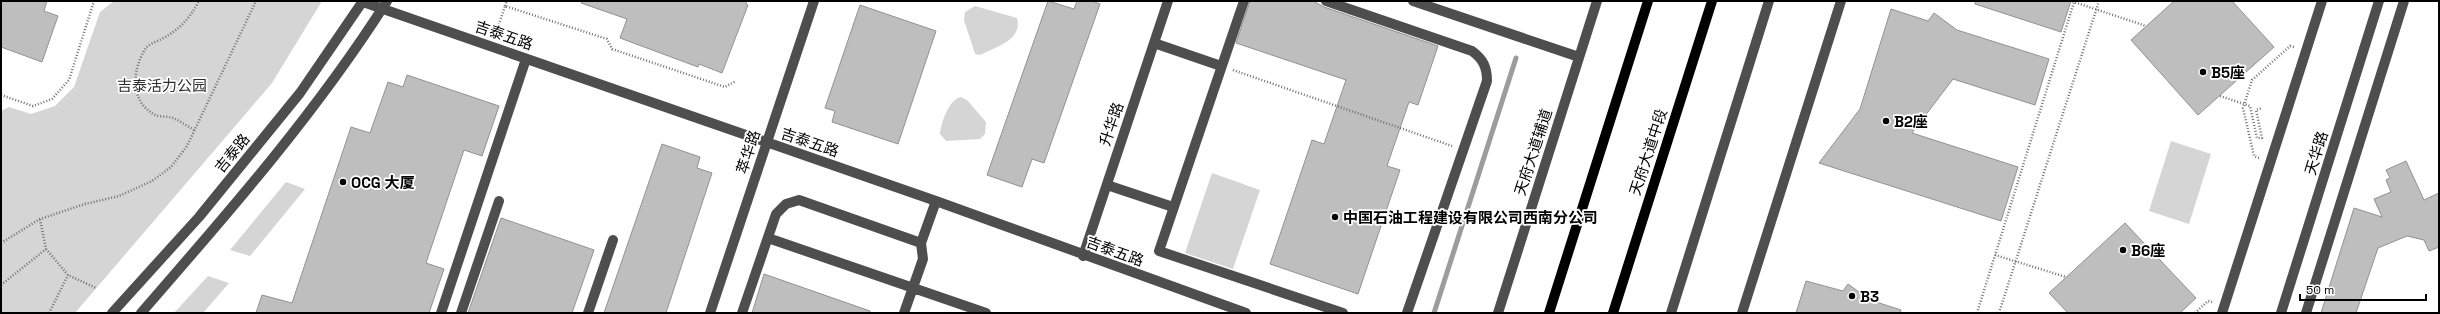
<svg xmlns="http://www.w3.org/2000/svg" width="2440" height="314" font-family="'Space Grotesk','Noto Sans SC',sans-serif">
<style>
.green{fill:#d5d5d5}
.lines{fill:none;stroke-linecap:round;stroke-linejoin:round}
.stream{stroke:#9c9c9c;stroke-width:5}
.building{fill:#bebebe;stroke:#929292}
.path{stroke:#707070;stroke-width:2.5;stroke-dasharray:1 2;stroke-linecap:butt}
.minor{stroke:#4e4e4e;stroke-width:10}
.major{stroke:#000;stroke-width:10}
.poi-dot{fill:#000;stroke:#fff;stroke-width:1.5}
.labels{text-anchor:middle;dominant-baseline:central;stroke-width:3.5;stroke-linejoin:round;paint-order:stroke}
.street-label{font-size:15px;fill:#000;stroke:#fff}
.poi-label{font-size:15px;font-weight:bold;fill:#000;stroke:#fff;text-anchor:start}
.park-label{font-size:15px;fill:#2c2c2c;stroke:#fff}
</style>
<rect width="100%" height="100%" fill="#fff"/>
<path class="green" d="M114 1H322L272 83 75 313H1V111L9 107 31 114 55 106 74 87 100 12Z
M975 6 1017 18C1023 40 996 47 980 55L975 54 964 20 965 12Z
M961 97 967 100 986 122 985 134 980 139 946 141 940 134C941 123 949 99 961 97Z
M2171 141 2211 154 2189 224 2149 211Z
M1212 173 1260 190 1233 269 1185 253Z
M286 182 305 189 250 256 230 250Z
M208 276 229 283 203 313H174Z"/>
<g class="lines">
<path class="stream" d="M1434 313 1516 58"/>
</g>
<path class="building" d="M1 1H47L44 11 58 16 42 62 1 47Z
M582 1H747L746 4 748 5 722 73 699 64 698 67 620 38 627 19 581 3Z
M1048 1 1074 9 1077 1H1092L1100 4 1044 163 1032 159 1022 187 987 175Z
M1250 1H1313L1324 7 1438 46 1418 105 1409 102 1387 166 1400 170 1358 294 1270 264 1312 140 1324 144 1346 80 1236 43Z
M1975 1H2071L2061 32 1975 4Z
M2174 1H2232L2274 47 2198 115 2131 40Z
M860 5 936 31 898 144 832 122 835 111 825 108Z
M1891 9 1928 21 1934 13 1957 30 2049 59 2035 105 1953 79 1912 133 2018 167 2001 221 1819 163 1860 109Z
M407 75 499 106 482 156 464 150 426 263 444 269 429 313H256L262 295 292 303 351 127 370 133 388 82 403 87Z
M662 144 700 157 697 168 712 173 666 313H604Z
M2406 161 2424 200 2439 193V247L2429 251 2424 240 2407 236 2378 248 2356 313H2321L2354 208 2382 217 2374 199 2391 192 2386 180 2390 178 2386 170Z
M501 218 594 250 572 313H468Z
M2125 223 2196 298 2180 313H2068L2049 293Z
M764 274 870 311V313H752Z
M1806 281 1843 291 1848 284 1870 300 1901 310 1900 313H1796Z"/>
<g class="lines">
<path class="path" d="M505 6 507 1
M495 36 505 6 607 39 612 49 725 87 736 81
M1233 70 1452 146
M1 95 33 106 52 99 69 80 94 1
M2220 96 2250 106 2257 138H2262L2256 110 2262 108
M194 130C187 126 180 121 173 118 167 116 160 117 155 115 129 101 132 69 146 48 150 43 161 40 167 36 182 27 191 16 199 1
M2259 158 2254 156 2243 108 2252 80 2290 46 2294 47
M1 243 40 219 85 204 119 196 152 181 171 167 187 146 256 1
M46 249 68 275 96 288
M1995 255 2066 277
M1 285 46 249 40 219
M49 313 68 275
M1977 313 2074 2 2146 26
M1999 313 2099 1
M2195 313 2208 301 2212 302"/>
<path class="minor" d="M1244 1 1159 251 1343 313
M1326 1 1472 51C1483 59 1487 67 1487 81L1407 313
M1413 1 1579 57
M363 2 936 201 1246 313
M1154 43 1221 66
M1107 185 1173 207
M768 238 986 313
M1083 256 1168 1
M112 313 199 217 300 93 363 1
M141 313C228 213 316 113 387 1
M441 313 526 59
M461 313 499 201
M588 313 613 240
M710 313 814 1
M742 313 776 214 786 204 799 200 921 243 936 201
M904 313 923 259 921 243
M1498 313 1597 1
M1671 313 1769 1
M1742 313 1841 1
M2222 313 2322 1
M2281 313 2379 1
M2306 313 2404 1"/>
<path class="major" d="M1549 313 1648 1
M1613 313 1712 1"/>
</g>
<g class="poi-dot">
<circle cx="2203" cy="72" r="4"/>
<circle cx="1886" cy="121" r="4"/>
<circle cx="343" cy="182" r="4"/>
<circle cx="1335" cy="217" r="4"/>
<circle cx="2123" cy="250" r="4"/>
<circle cx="1852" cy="296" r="4"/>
</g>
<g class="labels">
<g class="street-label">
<text transform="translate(504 35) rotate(19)">吉泰五路</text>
<text transform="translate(1111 124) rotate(-71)">升华路</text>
<text transform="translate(810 142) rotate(19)">吉泰五路</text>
<text transform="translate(748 152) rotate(-72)">萃华路</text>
<text transform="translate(1533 152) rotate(-72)">天府大道辅道</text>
<text transform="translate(1648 152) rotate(-72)">天府大道中段</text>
<text transform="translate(232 153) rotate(-51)">吉泰路</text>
<text transform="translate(2316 153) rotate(-73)">天华路</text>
<text transform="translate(1115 251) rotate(20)">吉泰五路</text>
</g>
<g class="poi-label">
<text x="2211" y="72">B5座</text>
<text x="1894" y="121">B2座</text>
<text x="351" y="182">OCG 大厦</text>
<text x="1343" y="217">中国石油工程建设有限公司西南分公司</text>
<text x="2131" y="250">B6座</text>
<text x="1860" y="296">B3</text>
</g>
<g class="park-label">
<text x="162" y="85">吉泰活力公园</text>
</g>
</g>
<rect width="2440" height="314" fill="none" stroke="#000000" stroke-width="4"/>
<path d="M2300 294v6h126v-6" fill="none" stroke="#000000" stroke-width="2"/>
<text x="2306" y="294" font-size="12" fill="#000000" stroke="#ffffff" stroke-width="3" paint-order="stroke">50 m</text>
</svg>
